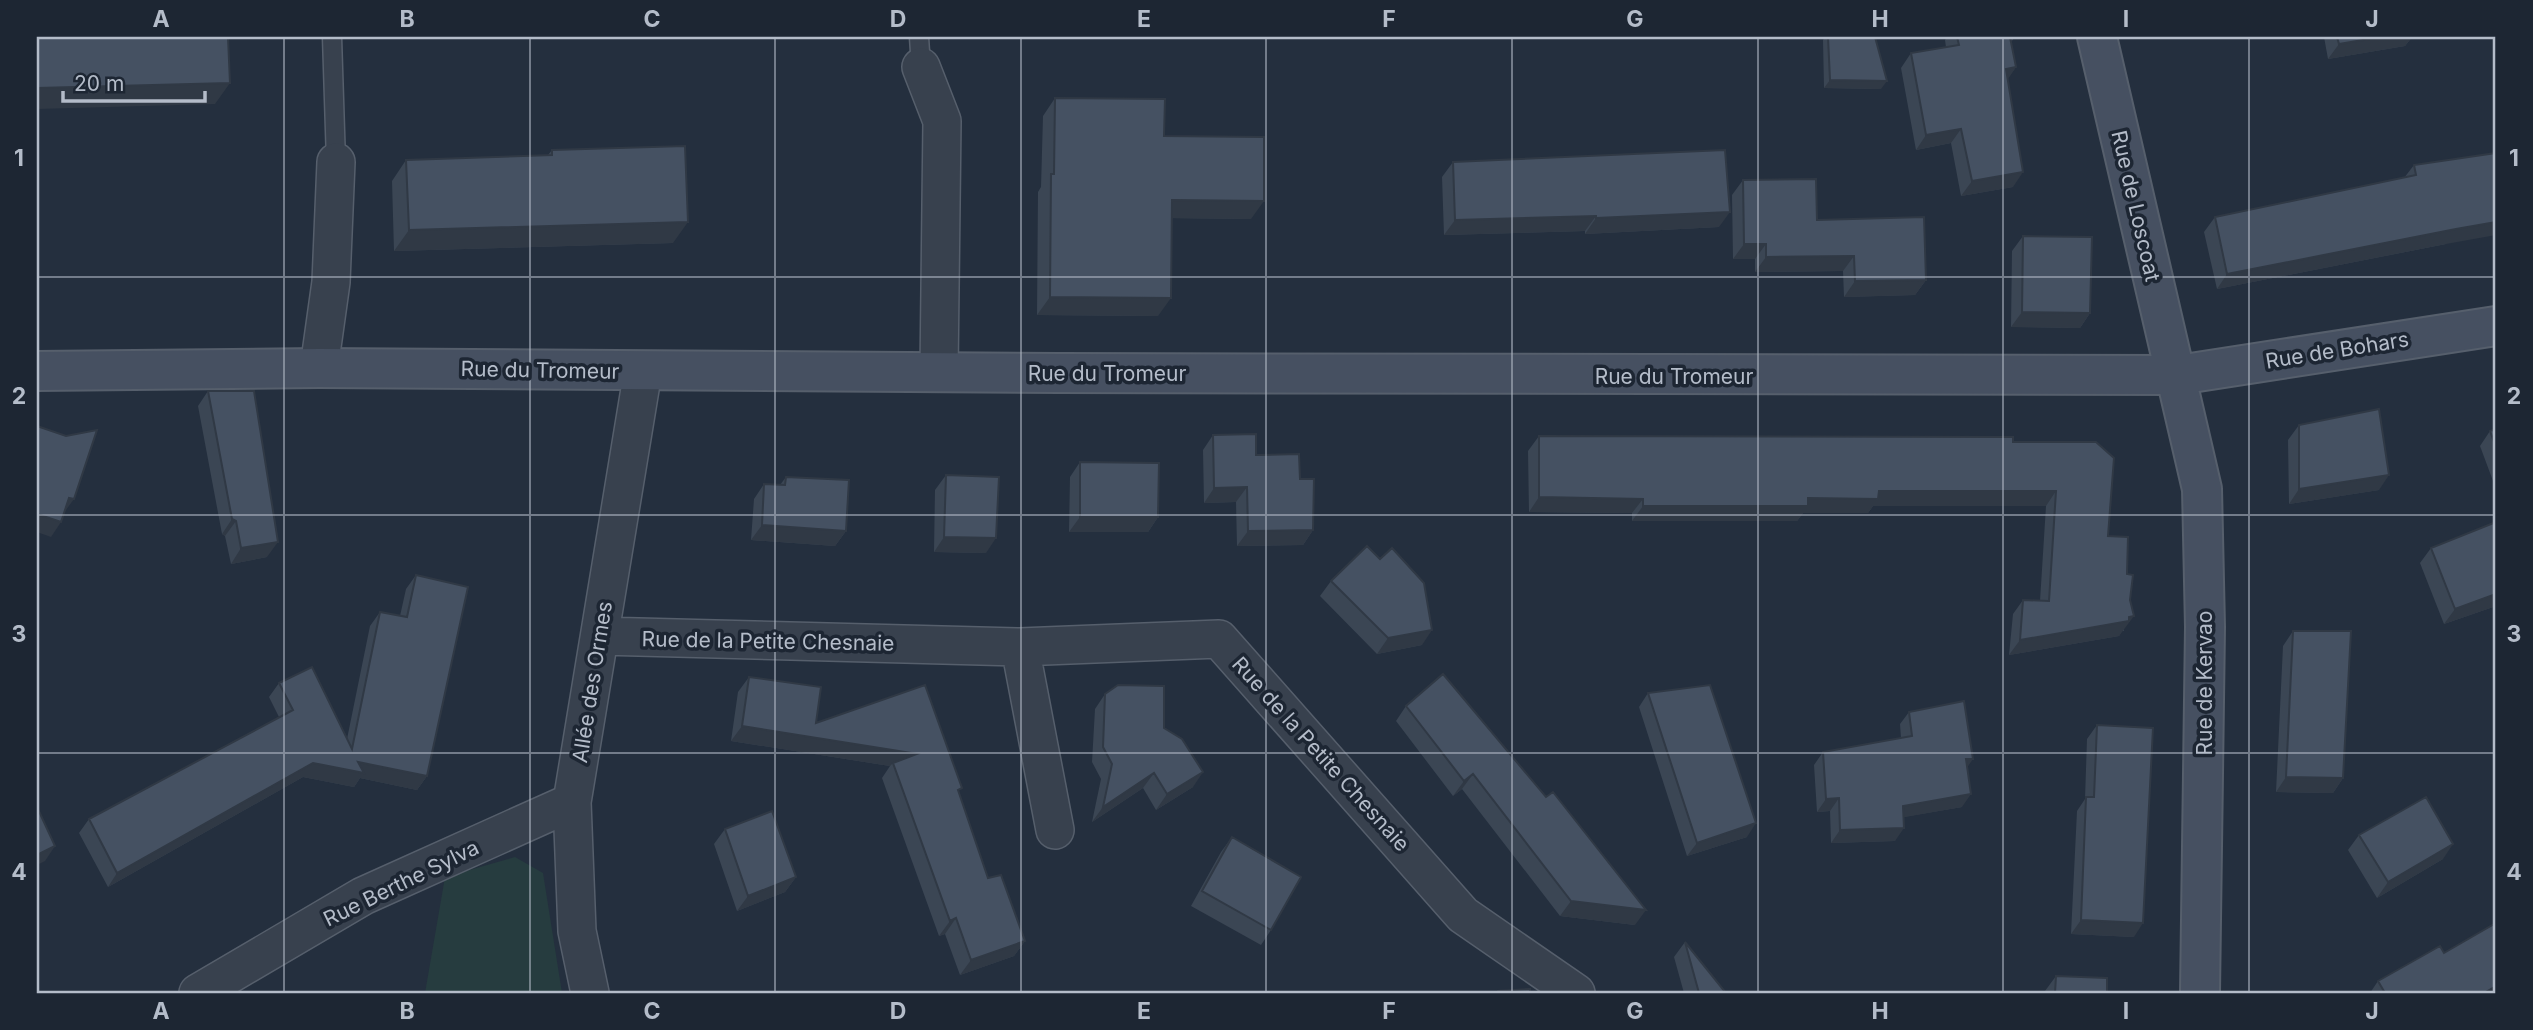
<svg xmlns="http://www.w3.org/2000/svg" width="2533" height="1030" font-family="Inter,sans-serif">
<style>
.grass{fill:#263c3f}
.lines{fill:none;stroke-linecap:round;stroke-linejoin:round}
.lane-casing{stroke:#565f6c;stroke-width:21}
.street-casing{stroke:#565f6c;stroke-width:40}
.secondary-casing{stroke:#565f6c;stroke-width:42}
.lane{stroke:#38414e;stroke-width:18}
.street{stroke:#38414e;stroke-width:37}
.secondary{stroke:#465061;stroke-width:38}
.wall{fill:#3b4654}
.shaded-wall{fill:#303945}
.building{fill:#455162;stroke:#303945;stroke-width:2}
.grid{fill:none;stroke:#b4bcc9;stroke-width:2;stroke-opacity:0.55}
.labels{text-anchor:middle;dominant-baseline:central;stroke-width:7;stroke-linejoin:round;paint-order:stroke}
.street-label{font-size:21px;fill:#b4bcc9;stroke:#1d2633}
.neatline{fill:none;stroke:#b4bcc9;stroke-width:2.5}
.grid-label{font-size:23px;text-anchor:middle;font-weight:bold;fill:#b4bcc9}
</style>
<rect width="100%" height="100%" fill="#242f3e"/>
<path class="grass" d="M515 857 543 873 562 993H425L445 877Z"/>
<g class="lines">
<g class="lane-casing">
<path id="lane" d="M332 37 336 162
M919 37 921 67"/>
</g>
<g class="street-casing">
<path id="street" d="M921 67 942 121 939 372
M319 368 331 282 336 162
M600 636 1020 647 1219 639 1463 915 1576 993
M1020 647 1055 830
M198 993 363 896 572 802
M590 993 577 931 572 802 643 371"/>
</g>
<g class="secondary-casing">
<path id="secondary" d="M2097 37 2202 489 2205 627 2200 993
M37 371 319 368 1059 373 2178 375 2496 326"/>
</g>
<use href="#lane" class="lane"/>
<use href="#street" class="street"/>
<use href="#secondary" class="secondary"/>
</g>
<path class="wall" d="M1825 37H1875L1881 89 1824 88 1823 40Z
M1947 37H2015L2011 42 2016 67 2007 79 2013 187 1961 196 1951 143 1916 150 1901 68 1911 53 1946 47 1945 40Z
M2324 37H2412L2405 46 2328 59Z
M1055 98 1164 136 1251 219 1171 218 1158 316 1037 315 1038 192 1041 187 1043 116Z
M552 150 673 243 394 251 392 181 406 160 548 155Z
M1453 162 1719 227 1585 234V231L1444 235 1442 177Z
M2414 165 2446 244 2217 289 2204 232 2215 217 2404 178Z
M1743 180 1817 220 1926 280 1915 295 1844 297 1843 271 1755 272V259H1733L1732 195Z
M2023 236 2090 313 2080 328 2011 327 2012 251Z
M208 391 267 557 231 564 225 536 222 534 198 406Z
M2299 425 2379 490 2289 504 2288 440Z
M2496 429V489L2480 446 2490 431Z
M1213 435 1256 455 1300 479 1313 530 1303 545 1237 546 1236 502 1204 503 1203 450Z
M1539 436 2013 442 2108 536 2124 631H2122L2119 636 2009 655 2013 614 2023 600 2040 601 2046 506H1873L1868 513H1803L1797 521H1632V513L1529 512 1528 451Z
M1080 462 1158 517 1148 532H1069L1070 477Z
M946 475 986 553 934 552 935 490Z
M786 477 846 531 835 546 751 540 754 499 764 484 780 485Z
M2431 548 2496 606 2444 624 2420 563Z
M416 575 427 776 417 790 360 778 354 787 303 777 108 887 79 833 89 819 279 717 269 697 279 683 347 739 370 626 380 612 400 616 406 589Z
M1331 581 1422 645 1377 654 1320 596Z
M2293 631 2343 778 2333 793 2276 792 2283 646Z
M749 677 816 723 959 792 988 878 1025 941 1014 956 960 975 945 934 939 936 882 778 890 766 731 741 738 692Z
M1648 693 1747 837 1687 856 1639 707Z
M1105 694 1164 728 1193 787 1156 810 1143 788 1092 822 1101 779 1092 762 1095 709Z
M1406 706 1635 925 1560 916 1462 789 1453 796 1396 721Z
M1909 712 1967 767 1962 807 1903 817 1895 841 1831 843 1830 811 1817 812 1814 765 1823 752 1901 738 1900 724Z
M2097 725 2134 937 2071 934 2077 811 2085 799 2087 739Z
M725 829 796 877 785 892 737 911 714 844Z
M2359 835 2443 859 2377 898 2348 850Z
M1232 837 1271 930 1261 945 1191 906 1221 852Z
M1685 942 1726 993H1684L1674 957Z
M2444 953 2496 993H2370L2378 981Z
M2056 976 2107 993H2045V991Z"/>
<path class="shaded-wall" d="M2381 37H2412L2405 46 2328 59 2339 44Z
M2016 67 2006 82V69Z
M1830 80 1887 81 1881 89 1824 88Z
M230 83 215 104 37 109V88Z
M1961 129 1951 143 1916 150 1926 135Z
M2023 172 2013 187 1961 196 1972 181Z
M1172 200 1264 201 1251 219 1159 218Z
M1730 212 1719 227 1585 234 1596 218Z
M1596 216 1585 231 1444 235 1455 220Z
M688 222 673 243 394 251 409 230Z
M2496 222V235L2446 244 2217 289 2227 274 2456 229Z
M1744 244H1766L1755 259H1733Z
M1854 256 1843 271 1755 272 1766 257Z
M1926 280 1915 295 1844 297 1855 281Z
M1050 297 1171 298 1158 316 1037 315Z
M2022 312 2090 313 2080 328 2011 327Z
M2389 475 2379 490 2289 504 2299 489Z
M1247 487 1236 502 1204 503 1214 488Z
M1879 491H2056L2046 506H1873L1868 513H1803L1797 521H1632L1643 506 1808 498Z
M1539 497 1643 499 1632 513 1529 512Z
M69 498 74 499 63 514Z
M37 514 61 522 51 537 37 532Z
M1080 517H1158L1148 532H1069Z
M232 519 236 521 225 536 222 534Z
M762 525 846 531 835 546 751 540Z
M1313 530 1303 545 1237 546 1248 531Z
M944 537 996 538 986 553 934 552Z
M278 542 267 557 231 564 241 548Z
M2496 594V606L2444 624 2455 609Z
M2134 616 2119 636 2009 655 2020 640Z
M1432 630 1422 645 1377 654 1388 638Z
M742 726 917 754 893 763 890 766 731 741Z
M1966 759H1973L1964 772Z
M358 762 427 776 417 790 360 778 354 787 303 777 108 887 117 873 313 763Z
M1203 772 1193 787 1156 810 1167 794Z
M1154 773 1143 788 1092 822 1103 807Z
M1473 774 1462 789 1453 796 1464 781Z
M2286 777 2343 778 2333 793 2276 792Z
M1971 794 1962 807 1894 819 1903 806Z
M1839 798 1830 811 1817 812 1826 799Z
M1756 823 1747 837 1687 856 1697 843Z
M1904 828 1895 841 1831 843 1840 830Z
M2453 844 2443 859 2377 898 2388 882Z
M55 846 45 861 37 865V855Z
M796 877 785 892 737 911 748 896Z
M1571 901 1646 910 1635 925 1560 916Z
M956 918 945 934 939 936 950 921Z
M2081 920 2143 923 2134 937 2071 934Z
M1025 941 1014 956 960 975 971 960Z
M2496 986V993H2484Z"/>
<path class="building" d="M37 37H228L230 83 37 88Z
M1828 37H1875L1887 81 1830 80Z
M1957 37H2010L2016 67 2006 69 2023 172 1972 181 1961 129 1926 135 1911 53 1959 45Z
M2337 37H2381L2339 44Z
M1055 98 1165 99 1164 136 1264 137V201L1172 200 1171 298 1050 297 1051 174H1054Z
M685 146 688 222 409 230 406 160 552 155V150Z
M1725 150 1730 212 1596 218V216L1455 220 1453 162Z
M2496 153V222L2456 229 2227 274 2215 217 2416 175 2414 165Z
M1816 179 1817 220 1924 217 1926 280 1855 281 1854 256 1766 257V244H1744L1743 180Z
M2023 236 2092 237 2090 313 2022 312Z
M208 391H254L278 542 241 548 236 521 232 519Z
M2379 409 2389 475 2299 489V425Z
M37 426 66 436 97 430 74 499 69 498 61 522 37 514Z
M2496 429V447L2490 431Z
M1256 434V455L1299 454 1300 479H1314L1313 530 1248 531 1247 487 1214 488 1213 435Z
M1539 436 2013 437V442H2096L2114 458 2108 536 2128 537 2127 574 2133 575 2130 600 2134 616 2129 617V621L2020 640 2023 600 2049 601 2056 491H1879L1878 499 1808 498V506H1643V499L1539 497Z
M1080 462 1159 463 1158 517H1080Z
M946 475 999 477 996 538 944 537Z
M786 477 849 480 846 531 762 525 764 484 785 485Z
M2496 522V594L2455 609 2431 548Z
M1367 546 1380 559 1392 548 1424 583 1432 630 1388 638 1331 581Z
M416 575 468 587 427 776 358 762 364 773 313 763 117 873 89 819 293 710 279 683 312 667 352 749 380 612 407 617Z
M2293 631H2351L2343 778 2286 777Z
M1443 674 1546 797 1553 792 1646 910 1571 901 1473 774 1464 781 1406 706Z
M749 677 821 687 816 723 925 685 962 788 958 790 988 878 1001 875 1025 941 971 960 956 918 950 921 893 763 917 754 742 726Z
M1118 685 1164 686V728L1182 739 1203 772 1167 794 1154 773 1103 807 1112 764 1103 747 1105 694Z
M1710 685 1756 823 1697 843 1648 693Z
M1964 701 1973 759H1966L1971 794 1903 806 1904 828 1840 830 1839 798 1826 799 1823 752 1912 736 1909 712Z
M2097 725 2153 728 2143 923 2081 920 2086 797H2094Z
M2426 797 2453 844 2388 882 2359 835Z
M37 807 55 846 37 855Z
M772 811 796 877 748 896 725 829Z
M1232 837 1301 877 1271 930 1202 891Z
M2496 923V986L2484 993H2385L2378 981 2440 946 2444 953Z
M1685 942 1726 993H1699Z
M2056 976 2107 978V993H2055Z
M1530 989V993H1497L1498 991Z"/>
<path class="grid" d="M284 37V993M530 37V993M775 37V993M1021 37V993M1266 37V993M1512 37V993M1758 37V993M2003 37V993M2249 37V993M37 277H2496M37 515H2496M37 753H2496"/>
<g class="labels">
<g class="street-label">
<text transform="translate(2136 206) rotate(77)">Rue de Loscoat</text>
<text transform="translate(2337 350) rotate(-9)">Rue de Bohars</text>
<text transform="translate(540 370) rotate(1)">Rue du Tromeur</text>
<text x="1107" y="373">Rue du Tromeur</text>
<text x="1674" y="376">Rue du Tromeur</text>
<text transform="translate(768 641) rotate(1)">Rue de la Petite Chesnaie</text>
<text transform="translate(592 682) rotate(-81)">Allée des Ormes</text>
<text transform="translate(2204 683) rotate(-90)">Rue de Kervao</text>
<text transform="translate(1321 754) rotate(48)">Rue de la Petite Chesnaie</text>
<text transform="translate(401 883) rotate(-26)">Rue Berthe Sylva</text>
</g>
</g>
<rect width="2533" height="1030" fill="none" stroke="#1d2633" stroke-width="77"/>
<path d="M63 91v10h142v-10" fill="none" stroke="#b4bcc9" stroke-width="3.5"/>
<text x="74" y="91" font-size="21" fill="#b4bcc9" stroke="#1d2633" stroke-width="5" paint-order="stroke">20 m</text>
<rect x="38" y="38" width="2456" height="954" class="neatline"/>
<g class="grid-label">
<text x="161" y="27">A</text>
<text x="407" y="27">B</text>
<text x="652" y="27">C</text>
<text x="898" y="27">D</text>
<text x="1144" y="27">E</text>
<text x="1389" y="27">F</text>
<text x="1635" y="27">G</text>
<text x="1880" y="27">H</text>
<text x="2126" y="27">I</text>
<text x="2372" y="27">J</text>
<text x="19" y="166">1</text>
<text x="2514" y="166">1</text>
<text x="19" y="404">2</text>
<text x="2514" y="404">2</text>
<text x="19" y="642">3</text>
<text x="2514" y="642">3</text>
<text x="19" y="880">4</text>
<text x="2514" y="880">4</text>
<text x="161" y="1019">A</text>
<text x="407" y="1019">B</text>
<text x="652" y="1019">C</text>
<text x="898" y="1019">D</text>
<text x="1144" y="1019">E</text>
<text x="1389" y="1019">F</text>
<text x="1635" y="1019">G</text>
<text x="1880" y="1019">H</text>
<text x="2126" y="1019">I</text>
<text x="2372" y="1019">J</text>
</g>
</svg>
